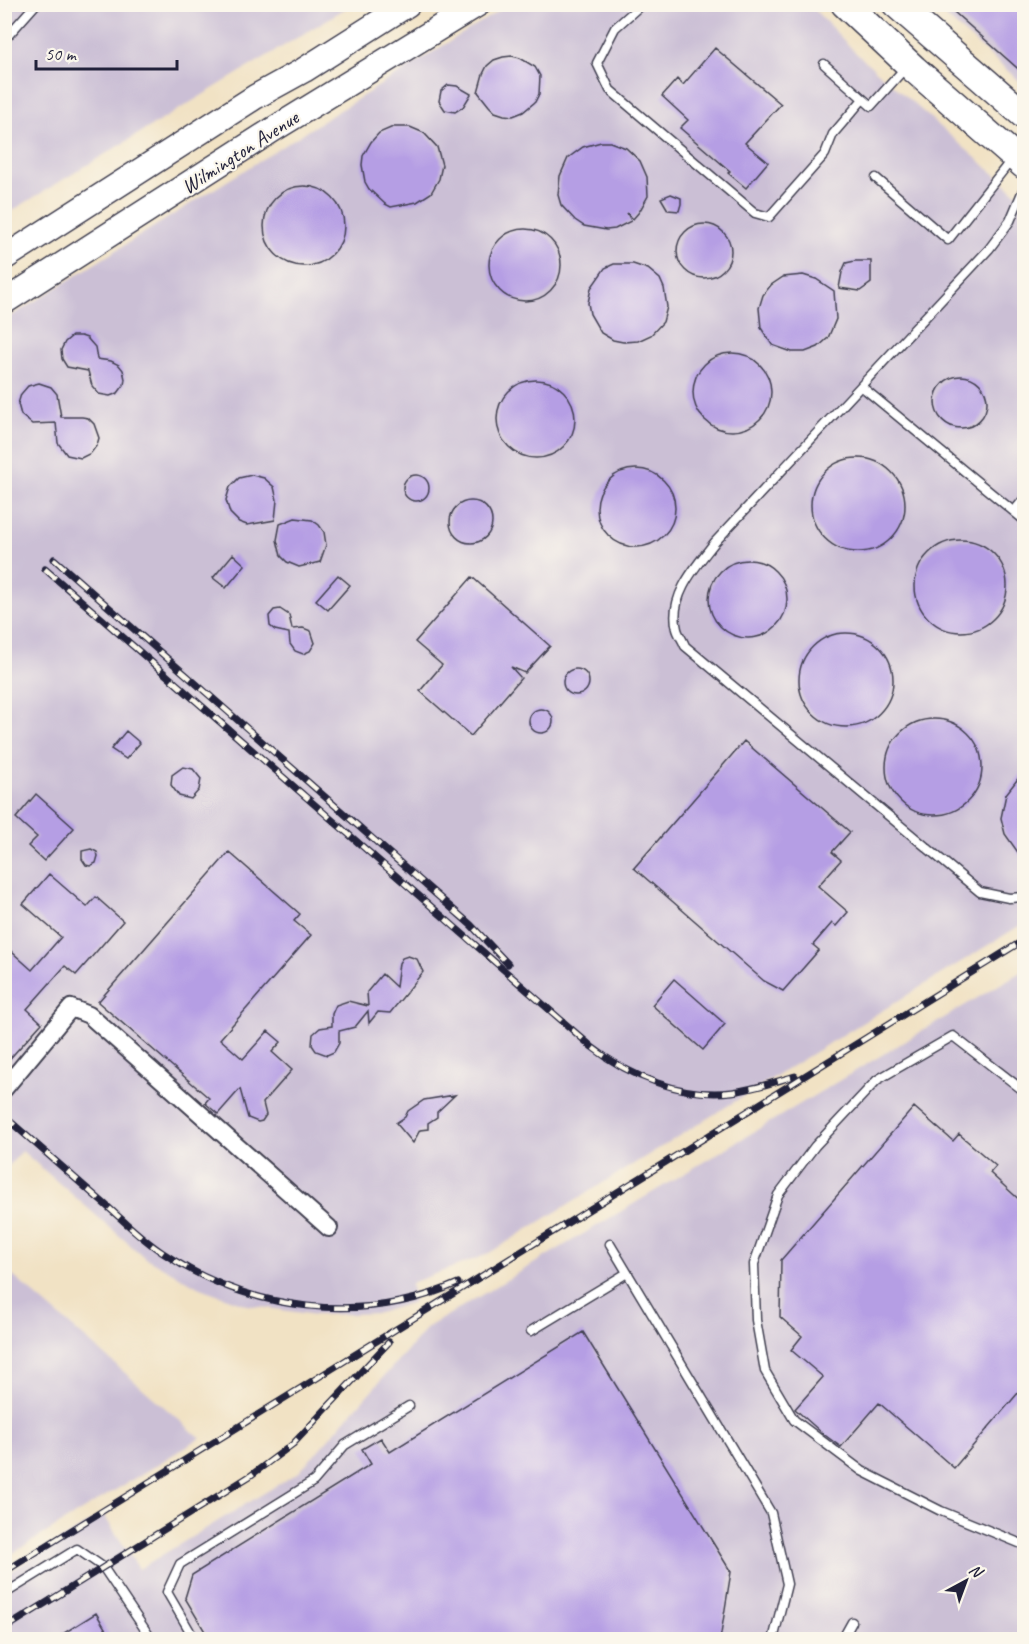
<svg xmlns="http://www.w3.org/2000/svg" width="1029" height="1644" font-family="Caveat,sans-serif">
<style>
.industrial{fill:#cbbfd5}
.building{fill:#b59ee4}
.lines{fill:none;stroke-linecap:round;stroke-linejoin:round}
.service-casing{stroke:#413f50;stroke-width:11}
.minor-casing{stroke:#413f50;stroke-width:20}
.secondary-casing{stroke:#413f50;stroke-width:27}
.primary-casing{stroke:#413f50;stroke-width:30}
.service{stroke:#fff;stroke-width:8}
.minor{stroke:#fff;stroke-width:16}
.secondary{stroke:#fff;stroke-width:24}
.primary{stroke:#fff;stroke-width:27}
.rail-casing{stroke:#22223b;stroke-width:7}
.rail{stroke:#fbf7ec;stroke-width:4.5;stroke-dasharray:14;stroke-linecap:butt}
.labels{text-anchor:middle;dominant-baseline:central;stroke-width:4.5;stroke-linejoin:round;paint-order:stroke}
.street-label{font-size:21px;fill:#22223b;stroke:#fbf7ec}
</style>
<rect width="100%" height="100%" fill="#fbf7ec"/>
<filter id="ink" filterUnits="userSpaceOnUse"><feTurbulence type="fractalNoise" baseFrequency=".0167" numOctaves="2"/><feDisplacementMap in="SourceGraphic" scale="12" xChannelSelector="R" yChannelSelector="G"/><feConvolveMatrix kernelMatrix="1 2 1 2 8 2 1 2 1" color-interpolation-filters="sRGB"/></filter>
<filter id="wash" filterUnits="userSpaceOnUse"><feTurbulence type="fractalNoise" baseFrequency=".008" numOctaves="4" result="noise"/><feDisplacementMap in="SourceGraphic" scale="24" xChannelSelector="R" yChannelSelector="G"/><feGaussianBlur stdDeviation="1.35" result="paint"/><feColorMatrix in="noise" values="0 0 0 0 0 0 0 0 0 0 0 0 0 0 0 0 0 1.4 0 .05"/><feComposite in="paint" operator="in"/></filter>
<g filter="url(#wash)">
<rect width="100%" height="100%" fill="#f1e2c4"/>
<path class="industrial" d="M5 5H351L5 215Z
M508 5H810L856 53 1024 200V923L486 1255 411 1283 413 1302 379 1313 316 1315 247 1305 200 1288 144 1257 22 1151 5 1170V320Z
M932 5H1024V85Z
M1024 970V1639L5 1640V1575L103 1514 139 1569 299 1472 428 1327Z
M5 1269 200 1438 5 1558Z"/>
<g id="blocks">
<path class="building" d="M945 4H1024V74Z
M715 48 781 104 745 143 768 162 746 188 728 173 730 171 680 128 688 120 662 96 677 79 683 85Z
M512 56 520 58 535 67 540 76 539 94 535 102 523 112 513 116 504 115 495 112 489 106 478 92 483 74 487 66 494 60 503 57Z
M448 85 457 86 471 94 463 107 455 112 445 110 439 101 441 91Z
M393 127H410L424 133 437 147 442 165 439 179 431 193 417 202 391 207 385 204 369 189 365 182 362 165 363 156 371 142 379 133Z
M601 142H610L626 148 640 161 647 177 648 196 639 212 633 219 627 213 631 221 615 229 606 230 584 226 575 220 561 205 558 195 560 176 568 158 583 147Z
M264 226a40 40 0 1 1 80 0a40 40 0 1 1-80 0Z
M671 194 681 198V204L679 211 668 210 661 198Z
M677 251a27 27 0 1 1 54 0a27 27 0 1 1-54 0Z
M489 265a36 36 0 1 1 72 0a36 36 0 1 1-72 0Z
M855 261H871V283L860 291 839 288 842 272 846 263Z
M614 264H633L648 269 660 279 664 288 667 307 663 322 651 335 638 341 623 342 613 340 601 333 590 314 588 303 591 288 605 268Z
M803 275 816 279 834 291 836 319 828 338 818 347 805 352H792L772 345 761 328 759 308 763 295 771 285 783 277Z
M72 336H81L87 338 95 347 97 359 111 361 119 365 123 370 125 379 124 385 118 393 110 396 99 394 92 386 88 371 67 367 62 359 61 350 65 342Z
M693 392a39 39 0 1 1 78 0a39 39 0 1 1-78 0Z
M935 402a26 26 0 1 1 52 0a26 26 0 1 1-52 0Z
M497 419a39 39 0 1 1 78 0a39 39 0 1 1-78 0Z
M39 383 51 387 57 394 61 417H82L88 418 94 424 99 438 97 445 91 453 81 458 67 455 58 443 56 423 32 424 21 415 18 404 21 394 28 386Z
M811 505a47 47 0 1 1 94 0a47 47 0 1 1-94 0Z
M597 508a39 39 0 1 1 78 0a39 39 0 1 1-78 0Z
M403 488a13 13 0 1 1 26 0a13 13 0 1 1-26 0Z
M252 475 264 478 274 487 277 500 275 520 247 525 239 522 230 513 226 500 230 487 239 478Z
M450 522a21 21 0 1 1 42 0a21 21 0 1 1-42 0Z
M295 518 312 520 319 525 324 532 326 545 320 562 299 567 287 562 281 556 277 540 280 524Z
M915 586a46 46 0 1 1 92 0a46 46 0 1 1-92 0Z
M233 554 245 565 226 588 213 578Z
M709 599a39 39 0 1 1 78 0a39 39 0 1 1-78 0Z
M338 575 350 585 328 610 316 600Z
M472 577 550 646 525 673 511 667 521 678 471 736 420 691 442 665 415 642Z
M280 609 289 615 292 629 303 628 311 631 315 643 310 651 303 654 295 651 290 644 289 633 275 630 270 626 269 616 274 610Z
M799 680a47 47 0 1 1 94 0a47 47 0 1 1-94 0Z
M563 682a13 13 0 1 1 26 0a13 13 0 1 1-26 0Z
M529 721a12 12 0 1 1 24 0a12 12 0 1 1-24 0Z
M886 767a48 48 0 1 1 96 0a48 48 0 1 1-96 0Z
M126 731 140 743 126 759 111 749Z
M744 741 850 832 832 852 841 860 818 886 848 912 836 926 832 923 813 945 819 950 783 991 764 981 634 868Z
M183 767 193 769 201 779 199 790 191 799 179 796 171 785 172 775Z
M1024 771V861L1005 834 1001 818 1006 794Z
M36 794 74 828 44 861 28 846 37 837 16 818Z
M91 849 97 852 98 856 96 863 90 866 86 865 82 859V851Z
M229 852 300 914 294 921 311 935 220 1039 243 1059 268 1031 281 1042 272 1052 292 1070 263 1103 266 1115 262 1121 258 1122 248 1118 240 1089 218 1114 205 1103 209 1098 98 1002Z
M49 874 87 907 96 897 123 921 76 975 65 966 27 1009 42 1023 4 1065V945L32 970 61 937 23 904Z
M408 956 417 959 423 972 390 1013 378 1012 369 1023 368 1011 355 1027 339 1031V1043L334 1052 327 1055 316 1051 312 1045 313 1034 320 1028 332 1026V1014L336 1005 348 1001 368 1006 367 992 382 974 396 987 399 963 402 958Z
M674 979 725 1024 703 1050 652 1005Z
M455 1095 437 1112V1117L428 1123V1129L420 1130 413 1143 396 1123 405 1117 408 1111 424 1100Z
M914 1107 953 1141 959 1134 996 1166 990 1173 1024 1204V1386L954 1468 879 1403 841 1447 822 1433 795 1409 823 1377 791 1350 802 1336 780 1317 781 1260Z
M583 1332 731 1572 720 1640H210L185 1598 192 1575 371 1464 362 1449 381 1438 390 1452Z
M96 1613 112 1640H53Z"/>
</g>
</g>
<g filter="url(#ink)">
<use href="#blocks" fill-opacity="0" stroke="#413f50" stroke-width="1.5"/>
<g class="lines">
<g class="service-casing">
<path id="service" d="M642 4 615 28 597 63 610 90 755 213 769 217 825 154 833 134 863 99
M4 40 36 4
M824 64 871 106 906 67
M876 178 948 240 1024 144
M1024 188 1010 221 989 249 715 542C697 565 668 596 677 629 678 634 683 640 685 646L980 892 1009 898 1024 897
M861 386 1024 520
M1014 511 1024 499
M1024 1091 953 1036 877 1080 815 1146 778 1195 754 1264 756 1320 765 1371 794 1420 862 1471 941 1511 1024 1545
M610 1244 771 1513 787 1584 773 1640
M531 1331 627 1273
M4 1594 77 1549 103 1567 152 1640
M195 1640 167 1592 180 1564 314 1481 345 1445 409 1406
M842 1640 852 1622"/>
</g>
<g class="minor-casing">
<path id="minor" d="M4 1089 71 1008 89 1015 329 1228"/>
</g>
<g class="secondary-casing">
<path id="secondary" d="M4 258 255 97 304 70 408 4
M4 302 274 129 478 4"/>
</g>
<g class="primary-casing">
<path id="primary" d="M845 4 914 69 1024 165
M896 4 1024 115"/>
</g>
<use href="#service" class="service"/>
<use href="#minor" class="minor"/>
<use href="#secondary" class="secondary"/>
<use href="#primary" class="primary"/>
<g class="rail-casing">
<path id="rail" d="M54 559 471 925 508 964
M45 569 592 1047C630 1077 683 1098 732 1092 754 1089 774 1082 795 1076
M4 1116C36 1144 68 1172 100 1200 121 1218 140 1238 163 1253 249 1311 362 1326 458 1283
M4 1572 1024 940
M4 1629 250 1476 293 1444 389 1342"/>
</g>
<use href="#rail" class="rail"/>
</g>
</g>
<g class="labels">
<g class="street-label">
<text transform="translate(240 152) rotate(-33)">Wilmington Avenue</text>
</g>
</g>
<rect width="1029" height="1644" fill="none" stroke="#fbf7ec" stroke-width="24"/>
<g transform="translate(966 1581) rotate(41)" stroke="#fbf7ec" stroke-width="4.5" paint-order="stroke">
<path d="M0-4.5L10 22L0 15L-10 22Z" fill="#22223b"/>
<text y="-9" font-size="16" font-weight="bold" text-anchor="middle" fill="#22223b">N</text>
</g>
<path d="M36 60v9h141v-9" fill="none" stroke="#22223b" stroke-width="3"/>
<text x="45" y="60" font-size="18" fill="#22223b" stroke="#fbf7ec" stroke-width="4.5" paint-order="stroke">50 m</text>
</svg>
